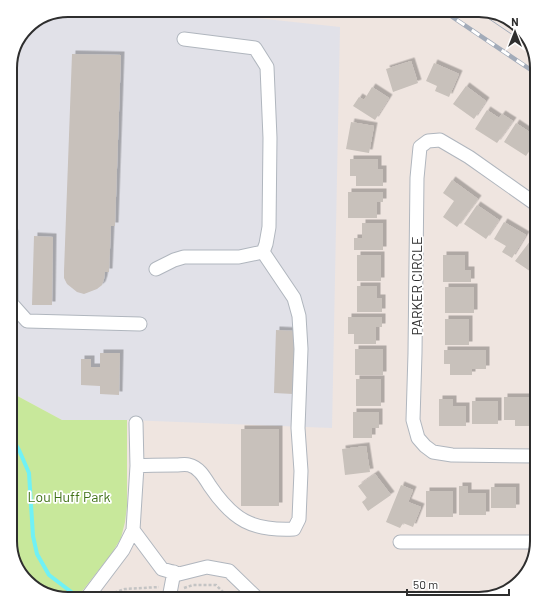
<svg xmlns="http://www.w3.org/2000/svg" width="547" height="609" font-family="Barlow,sans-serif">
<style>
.industrial{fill:#e1e1e8}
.green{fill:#c8e89b}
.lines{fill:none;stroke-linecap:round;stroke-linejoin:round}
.stream{stroke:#70f1f5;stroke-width:4}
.building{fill:#c8c1bb;filter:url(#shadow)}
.minor-casing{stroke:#b0b6be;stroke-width:15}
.path{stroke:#c4c4c4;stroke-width:2.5;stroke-dasharray:3 2;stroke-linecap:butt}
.minor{stroke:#fff;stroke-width:13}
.tram{stroke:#a2abb9;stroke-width:1}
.rail-casing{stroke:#a2abb9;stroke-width:4.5}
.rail{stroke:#fff;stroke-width:3;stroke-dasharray:9;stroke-linecap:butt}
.labels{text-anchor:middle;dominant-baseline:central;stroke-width:3.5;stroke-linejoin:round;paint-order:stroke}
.street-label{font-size:14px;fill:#2e2e2e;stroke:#fff}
.park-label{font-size:14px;fill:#407118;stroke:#fff}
.rim{fill:none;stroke:#2e2e2e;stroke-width:2}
</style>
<defs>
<filter id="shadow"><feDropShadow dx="3.5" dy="-3.5" stdDeviation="0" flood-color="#0004"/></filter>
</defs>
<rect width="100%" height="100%" fill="#efe5e0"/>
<path class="industrial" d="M68 10H182L340 27 332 428 127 420H62L10 392V64L30 25Z"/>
<path class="green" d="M10 392 62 420H127V506L125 522 121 538 112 553 76 599H68L42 593 22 576 10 541Z"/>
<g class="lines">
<path class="stream" d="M10 435 19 450 29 473 33 536 37 554 49 575 74 594"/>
</g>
<path class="building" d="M72 54 121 55 115 226H111L109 272H105L104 279 102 285 97 289 84 294 77 292 67 284 64 278V271Z
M411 61 418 83 393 92 386 69Z
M434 63 459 74 449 97 435 91 437 86 426 81Z
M466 86 486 101 474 119 453 104Z
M372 87 389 98 375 120 353 106 359 97 364 100Z
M487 110 499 118 502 114 513 121 497 143 475 129Z
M351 122 374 126 369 153 346 149Z
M516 123 537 137V139L526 156 504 142Z
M537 149V162L531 157Z
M350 159H378V169H383V186H356V176H350Z
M452 180 478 199 457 227 443 217 454 201 443 193Z
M348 192H383V202H377V218H348Z
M477 205 499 220 486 239 464 224Z
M504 222 526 235 512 258 502 252 506 246 494 239Z
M362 223H383V250H354V238H362Z
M34 236 53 237 52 305H32Z
M531 240 537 245 536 249 537 250V276L515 261Z
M357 255H381V281H357Z
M443 255H465V270H471V282H443Z
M357 286H377V298H382V312H357Z
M445 287H474V313H445Z
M348 317H382V327H376V344H354V334H348Z
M445 319H469V345H445Z
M276 330 295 331 293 394 274 393Z
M355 349H383V375H355Z
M444 350H486V369H472V375H450V364H444Z
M100 353H120L119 395 100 394V386L81 385V359H91V367H100Z
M356 379H381V406H356Z
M504 397H530V426H515V420H504Z
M439 399H453V406H466V426H439Z
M535 399H537V424H535Z
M472 401H498V424H472Z
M353 412H379V428H372V438H353Z
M241 429H279V506H241Z
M366 446 370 472 345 475 342 449Z
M375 474 391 495 368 511 362 502 367 498 358 486Z
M401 485 413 490 408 502 421 507 413 527 403 523 400 528 386 522Z
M459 486H468V493H486V515H459Z
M491 487H516V508H491Z
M426 491H453V517H426Z"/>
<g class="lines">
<g class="minor-casing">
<path id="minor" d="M537 205 469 157 440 140 428 141 420 147 417 178 415 353 413 420 418 438 425 446 433 452 452 455 537 456
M11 231V303L27 321 140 324
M156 269 174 260 184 257H239L263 252 266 244 269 227 270 138 267 67 255 48 184 39
M137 466C150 465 163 465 176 465 180 465 185 464 189 465 199 467 205 478 210 486 233 520 252 531 294 529L299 519 301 471 298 428 301 349 299 316 294 298 263 252
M133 530 162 569 179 574 207 567 229 571 258 599
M400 542H537
M86 599 123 550 133 530 137 466 136 423
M170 599V593L174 572"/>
</g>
<path class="path" d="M184 588 193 585H216L230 599
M105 596 125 589 159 587"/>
<use href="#minor" class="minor"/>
<path class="tram" d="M476 10 529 46
M503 16 509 20"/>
<g class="rail-casing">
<path id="rail" d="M442 10 537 74"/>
</g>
<use href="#rail" class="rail"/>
</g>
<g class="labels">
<g class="street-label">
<text transform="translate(416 286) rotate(-90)">PARKER CIRCLE</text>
</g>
<g class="park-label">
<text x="69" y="496">Lou Huff Park</text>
</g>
</g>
<path d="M0 0H547V609H0ZM68 17H479A51 51 0 0 1 530 68V541A51 51 0 0 1 479 592H68A51 51 0 0 1 17 541V68A51 51 0 0 1 68 17Z" fill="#fff" fill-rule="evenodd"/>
<path class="rim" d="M68 17H479A51 51 0 0 1 530 68V541A51 51 0 0 1 479 592H68A51 51 0 0 1 17 541V68A51 51 0 0 1 68 17Z"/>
<g transform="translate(515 32)" stroke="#ffffff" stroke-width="3" paint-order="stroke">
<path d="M0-3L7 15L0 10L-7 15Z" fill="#2e2e2e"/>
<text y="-6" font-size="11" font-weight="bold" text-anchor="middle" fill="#2e2e2e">N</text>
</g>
<path d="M407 589v6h102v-6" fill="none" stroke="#2e2e2e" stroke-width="2"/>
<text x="413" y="589" font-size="12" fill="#2e2e2e" stroke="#ffffff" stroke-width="3" paint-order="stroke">50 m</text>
</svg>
